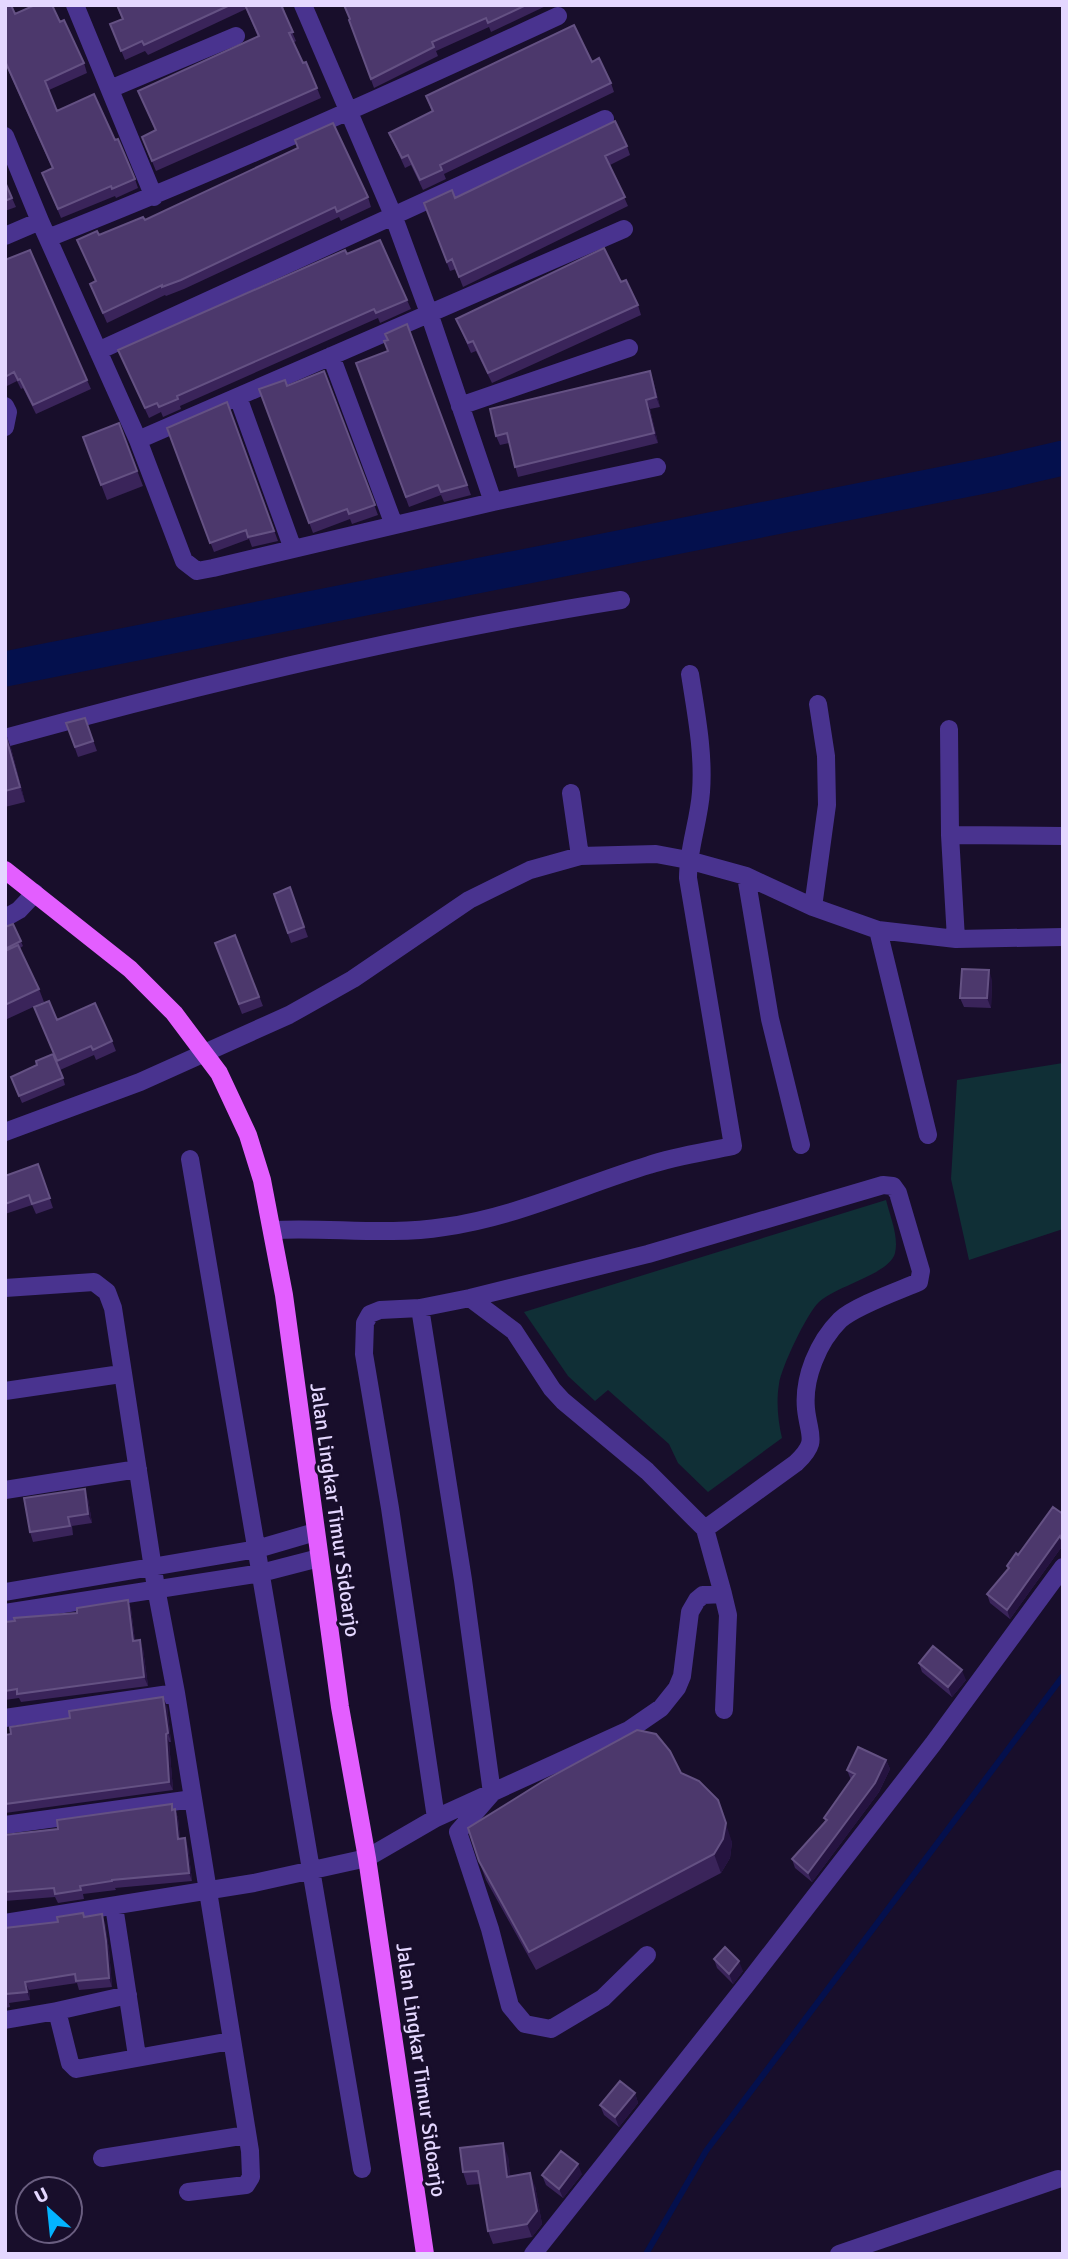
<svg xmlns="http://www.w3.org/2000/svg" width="1068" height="2259" font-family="Signika,sans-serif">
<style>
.green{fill:#102f36}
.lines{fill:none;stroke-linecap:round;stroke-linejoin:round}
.stream{stroke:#04104d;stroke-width:6}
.river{stroke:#04104d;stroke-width:35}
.minor{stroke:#49338f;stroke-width:18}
.major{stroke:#e35eff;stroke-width:18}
.wall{fill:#3a245a}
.shaded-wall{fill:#251340}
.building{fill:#4c386c;stroke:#645183;stroke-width:2}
.labels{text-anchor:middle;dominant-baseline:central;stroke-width:6;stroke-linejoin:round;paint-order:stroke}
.street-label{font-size:21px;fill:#e4d7ff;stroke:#180e2b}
</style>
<rect width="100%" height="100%" fill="#180e2b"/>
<path class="green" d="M1063 1063V1229L969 1260 951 1179 957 1080Z
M886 1200C890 1216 899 1237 895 1253 890 1274 836 1286 819 1302 807 1313 781 1368 779 1384 776 1402 778 1421 782 1438L708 1492 678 1463 669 1444 608 1390 595 1401 568 1376 524 1312Z"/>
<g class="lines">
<path class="stream" d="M646 2254 706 2151 1063 1676"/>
<path class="river" d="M5 669 994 474 1063 458"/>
<path class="minor" d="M75 5 154 197
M110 89 236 36
M5 136 40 221 138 440 184 561 197 571 213 568 493 502 429 313 393 215 303 5
M5 236 40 221
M48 238C221 170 390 94 558 16
M98 351 605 119
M331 356 394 525
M238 397 293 549
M5 406 8 412 5 427
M460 406 629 348
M138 440 624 229
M493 502 657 467
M949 729 950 835 956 939
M5 738C208 682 414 633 621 600
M571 793 580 856
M950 835 1063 836
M746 876 770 1019 801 1145
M813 907 827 805 826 756 818 704
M5 918 19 910 35 893
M878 930 928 1135
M5 1132 140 1082 289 1015 353 979 469 900 530 870 580 856 656 854 688 860 746 876 813 907 878 930 956 939 1063 937
M190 1159 362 2169
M273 1230C330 1227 388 1236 444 1227 516 1217 580 1186 649 1165 676 1156 705 1152 733 1146L688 878C688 849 699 821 701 792 704 753 696 713 690 674
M5 1288 94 1282 107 1292 113 1308 156 1588 176 1693 250 2151 251 2177 246 2185 188 2192
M470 1298 514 1331 552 1389 563 1401 647 1471 705 1529 723 1594
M420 1308 463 1580 492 1793 458 1832 490 1929 510 2006 525 2024 551 2029 603 1998 647 1955
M5 1391 121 1374
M5 1490 138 1469
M5 1592 257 1549 315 1532
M5 1613 261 1573 319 1558
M5 1718 176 1693
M436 1818 390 1508 364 1354 365 1323 370 1314 380 1310 420 1308 470 1298 648 1254 883 1185 893 1186 898 1193 921 1271 919 1282C898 1291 855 1306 840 1320 818 1342 803 1378 806 1409 809 1437 819 1441 796 1463L705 1529
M5 1825 193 1799
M114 1906 137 2056
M5 1923 254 1883 367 1858 436 1818 629 1730 661 1708 677 1688 682 1676 690 1612 697 1600 703 1595 723 1594 728 1615 724 1710
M57 2011 70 2063 76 2069 231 2041
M5 2020 57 2011 128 1995
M102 2158 247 2135
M533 2254 747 1984 933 1744 1063 1567
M839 2254 1058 2179"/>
<path class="major" d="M5 870 130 969 174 1013 219 1073 248 1135 262 1180 284 1295 340 1707 367 1858 425 2254"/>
</g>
<path class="wall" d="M5 5 15 14 60 22 84 63 87 73 49 90 57 111 115 140 135 179 138 188 116 198 115 196 61 218 42 173 52 168 5 63Z
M116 5H283L285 13H284L296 41 293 43 303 63 317 88 321 98 156 171 142 137 155 130 138 91 258 37 246 9 148 55 145 51 125 60 110 24 122 19Z
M343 5H548L491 32 489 27 436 51 438 56 374 88 349 20 350 19Z
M592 62 611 83 614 92 444 174 446 179 423 190 411 165 405 168 389 133 432 112 426 96Z
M295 140 368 197 371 207 341 221 339 217 184 289 166 296 165 295 107 323 90 284 96 282 77 240 99 235 145 220 298 149Z
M627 146 630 155 610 165 628 206 463 287 456 269 450 271 424 203 455 198Z
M5 182 16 207 5 211Z
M347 254 407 300 411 309 380 323 378 318 180 406 181 409 163 417 161 412 149 418 118 350Z
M5 260 87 380 91 389 36 414 23 388 21 389 17 381 5 387Z
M621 282 638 305 641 315 492 383 476 351 471 353 456 319Z
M407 324 471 495 444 502 441 495 409 507 356 363 388 351V340Z
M324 371 378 515 352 524 350 519 313 533 259 389 287 386Z
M653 380 660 407 650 409 658 443 518 477 509 443 500 445 496 436Z
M227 402 278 541 252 547 249 539 214 552 167 428Z
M119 423 143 486 107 500 83 437Z
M85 718 97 751 78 757 66 723Z
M5 734 11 748 25 802 5 807Z
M290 887 308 937 291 943 274 894Z
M13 924 23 946 20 948 39 989 44 1002 5 1020V927Z
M235 935 263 1006 242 1014 215 943Z
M992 980 991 1008 964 1007 960 998Z
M34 1007 57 1020 112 1041 116 1051 96 1060 94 1055 60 1070Z
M11 1077 63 1078 65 1085 22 1103Z
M38 1164 53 1208 36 1214 32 1205 5 1214V1176Z
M88 1499 92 1523 72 1526 73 1535 33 1542 30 1532Z
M1063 1514V1545L1010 1619 990 1603 987 1594 1008 1569 1007 1566Z
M128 1600 131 1609 135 1641 143 1649 148 1686 21 1702 19 1698 5 1700V1622L77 1613Z
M919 1663 966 1680 952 1697 922 1672Z
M167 1706 171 1742H169L173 1790 5 1813V1735Z
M886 1760 890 1769 879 1792 812 1882 795 1868 792 1859 825 1821 824 1818 851 1780 847 1770Z
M681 1773 732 1842 730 1858 721 1873 536 1970 486 1880 479 1861Z
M175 1809 178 1818 180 1839 188 1847 192 1881 115 1888 116 1890 83 1894 84 1899 58 1903 55 1897 5 1901V1835L58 1829Z
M85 1917 105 1923 109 1950 112 1987 79 1990 77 1983 29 1990 30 2000 9 2003 10 2007 5 2008V1928L58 1922Z
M714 1959 743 1971 733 1984 717 1968Z
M635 2093 638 2103 619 2127 604 2115 600 2105Z
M508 2156 510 2176 535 2186 542 2224 532 2237 493 2244 488 2231 481 2184 467 2185 463 2172Z
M582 2174 563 2198 546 2185 542 2175Z"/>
<path class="shaded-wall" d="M650 371 653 380 660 407 656 397Z
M646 400 650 409 658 443 654 433Z
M6 734 11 748 25 802 20 787Z
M989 970 992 980 991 1008 987 998Z
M85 1489 88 1499 92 1523 88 1514Z
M1060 1536 1063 1545 1010 1619 1007 1610Z
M128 1600 131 1609 136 1650 133 1641Z
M140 1640 143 1649 148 1686 144 1677Z
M962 1670 966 1680 952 1697 948 1687Z
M163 1697 167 1706 171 1742 168 1733Z
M166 1734 169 1742 173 1790 169 1782Z
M886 1760 890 1769 879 1792 812 1882 808 1873Z
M718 1800 732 1842 730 1858 721 1873 714 1854Z
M175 1809 178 1818 181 1848 178 1839Z
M185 1838 188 1847 192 1881 189 1873Z
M102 1914 105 1923 109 1950 112 1987 109 1978Z
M739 1961 743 1971 733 1984 729 1974Z
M25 1982 29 1990 30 2000 27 1992Z
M635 2093 638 2103 619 2127 615 2117Z
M503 2143 508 2156 512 2190 507 2177Z
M578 2164 582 2174 563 2198 559 2189Z
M530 2173 535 2186 542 2224 532 2237 527 2224Z"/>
<path class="building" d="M5 5H11L15 14 35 5H52L60 22 64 20 84 63 45 81 57 111 94 94 115 140 118 139 135 179 112 189 111 186 58 209 42 173 53 168 5 61Z
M117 5H230L144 45 142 41 121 51 110 24 123 19Z
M245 5H281L293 32 289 33 303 63 306 62 317 88 152 161 142 137 156 130 138 91 259 36Z
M344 5H526L488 23 486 18 432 42 434 47 371 79 349 20 350 19Z
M574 25 592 62 599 58 611 83 440 165 442 170 420 180 408 155 402 158 389 133 433 111 426 96Z
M615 121 627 146 605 156 625 197 459 277 452 259 447 262 424 203 452 190 455 198Z
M333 123 368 197 337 212 335 207 181 280 162 287V285L103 313 90 284 96 281 77 240 97 231 99 235 143 217 145 220 298 148 295 140Z
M5 182 12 198 5 201Z
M380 240 407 300 376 313 374 309 177 396 178 399 159 407 157 403 145 408 118 350 345 250 347 254Z
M604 248 621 282 626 280 638 305 488 373 473 341 468 343 456 319Z
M30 250 87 380 33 405 20 379 18 380 14 372 5 377V260Z
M407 324 467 485 441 492 438 485 406 497 356 363 388 351 384 341 388 340 385 334Z
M324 371 375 505 349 514 347 509 309 523 259 389 285 380 287 386Z
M650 371 656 397 646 400 654 433 515 467 507 433 496 436 490 409Z
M227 402 274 531 248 537 246 530 210 543 167 428Z
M119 423 137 471 101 485 83 437Z
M85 718 93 741 75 747 66 723Z
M5 734 20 787 5 791Z
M290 887 304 927 288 933 274 894Z
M13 924 21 941 5 949V927Z
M235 935 259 997 239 1004 215 943Z
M18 945 39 989 5 1005V951Z
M962 969 989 970 987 998H960Z
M49 1001 57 1020 95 1003 112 1041 93 1050 91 1046 57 1061 34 1007Z
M53 1054 63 1078 19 1096 11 1077 37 1065 36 1061Z
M38 1164 50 1198 32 1204 29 1195 5 1204V1176Z
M85 1489 88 1514 68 1517 70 1526 30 1532 24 1498Z
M1053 1507 1063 1514V1536L1061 1538 1060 1536 1007 1610 987 1594 1009 1568 1007 1566 1016 1553 1018 1555Z
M128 1600 133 1641 140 1640 144 1677 17 1694V1689L5 1691V1622L15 1621 14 1618 77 1613V1608Z
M933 1646 962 1670 948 1687 919 1663Z
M163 1697 168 1733 166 1734 169 1782 5 1804V1735L11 1734 10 1727 70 1718 69 1711Z
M637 1730 656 1734 670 1751 681 1773 699 1781 718 1800 726 1823 723 1839 714 1854 529 1952 479 1861 468 1828 545 1780Z
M858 1747 886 1760 875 1783 808 1873 792 1859 827 1820 824 1818 855 1774 847 1770Z
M172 1804V1810L175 1809 178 1839 185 1838 189 1873 112 1880V1881L80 1886 81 1890 55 1894 54 1888 5 1892V1835L58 1829 57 1820Z
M83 1913 84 1917 102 1914 106 1941 109 1978 76 1981 75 1974 25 1982 27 1992 6 1994V1999H5V1928L58 1922 57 1917Z
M725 1947 739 1961 729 1974 714 1959Z
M620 2081 635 2093 615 2117 600 2105Z
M503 2143 507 2177 530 2173 537 2211 527 2224 488 2231 478 2171 463 2172 460 2148Z
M561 2151 578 2164 559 2189 542 2175Z"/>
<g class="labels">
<g class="street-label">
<text transform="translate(335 1510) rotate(82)">Jalan Lingkar Timur Sidoarjo</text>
<text transform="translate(421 2070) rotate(82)">Jalan Lingkar Timur Sidoarjo</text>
</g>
</g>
<rect width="1068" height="2259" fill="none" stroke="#e4d7ff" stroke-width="14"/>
<g transform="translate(49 2210) rotate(333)"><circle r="33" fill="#180e2b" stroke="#6a5e80" stroke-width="2"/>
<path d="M0-5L12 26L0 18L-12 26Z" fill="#03b4ff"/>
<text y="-10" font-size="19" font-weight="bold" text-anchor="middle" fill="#e4d7ff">U</text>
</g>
</svg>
